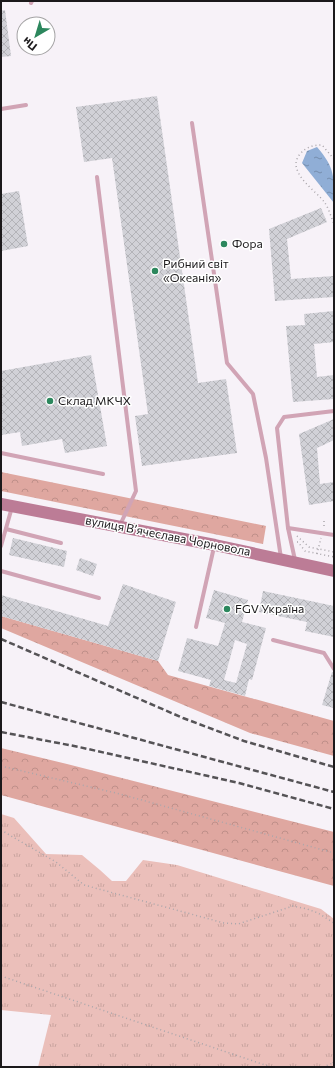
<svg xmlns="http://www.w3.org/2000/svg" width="335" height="1068" viewBox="0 0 335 1068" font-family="Commissioner,sans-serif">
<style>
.grass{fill:url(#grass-tufts)}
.forest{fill:url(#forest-crowns)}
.water{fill:url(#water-ripples)}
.building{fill:url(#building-cross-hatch);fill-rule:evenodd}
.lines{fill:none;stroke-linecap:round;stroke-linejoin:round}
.path{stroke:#aaa6ab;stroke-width:1.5;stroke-dasharray:1 3;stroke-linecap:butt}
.service{stroke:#d1a4b5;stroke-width:4}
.secondary{stroke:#bc7c96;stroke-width:12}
.rail{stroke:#555356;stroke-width:2.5;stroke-dasharray:6 3;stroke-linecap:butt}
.poi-dot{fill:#2c875d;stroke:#fff;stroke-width:1.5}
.labels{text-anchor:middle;stroke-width:3;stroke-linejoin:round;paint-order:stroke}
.poi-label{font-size:12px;fill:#1b191b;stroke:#fff;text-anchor:start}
.street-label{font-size:12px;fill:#1b191b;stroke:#fff}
</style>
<defs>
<pattern id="grass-tufts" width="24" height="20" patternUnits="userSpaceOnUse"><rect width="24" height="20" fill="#ebbfba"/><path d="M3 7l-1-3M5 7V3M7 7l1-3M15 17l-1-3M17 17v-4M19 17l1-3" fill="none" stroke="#c9a49f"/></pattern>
<pattern id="forest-crowns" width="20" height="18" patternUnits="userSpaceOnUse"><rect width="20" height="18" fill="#dfa7a0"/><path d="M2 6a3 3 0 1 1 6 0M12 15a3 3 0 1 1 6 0" fill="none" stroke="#bf8f89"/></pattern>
<pattern id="water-ripples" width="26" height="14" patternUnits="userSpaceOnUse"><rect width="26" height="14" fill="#90aed6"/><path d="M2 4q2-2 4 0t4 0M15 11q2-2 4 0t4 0" fill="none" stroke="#758dad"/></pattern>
<pattern id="building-cross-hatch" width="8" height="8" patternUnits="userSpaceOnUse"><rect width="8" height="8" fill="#d1d1d7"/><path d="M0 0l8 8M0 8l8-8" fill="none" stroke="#b3b3b8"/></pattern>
</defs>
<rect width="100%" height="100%" fill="#f7f2f8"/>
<path class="grass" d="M1,814L14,818L46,854L82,855L100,870L112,881H126L143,860L177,865L321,909L334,919V1067H38L51,1015L1,1010Z"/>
<g class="forest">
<path d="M1,472L266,526L263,544L1,491Z"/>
<path d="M1,616L158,661L168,675L334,721V756L250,733L1,628Z"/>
<path d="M1,748L67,764L334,832V886L1,795Z"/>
</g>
<path class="water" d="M317,147C335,168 334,176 334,203L302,163L307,151Z"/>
<g class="building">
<path d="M5,10L11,56L1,57V11Z"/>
<path d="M157,96L198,383L226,379L237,453L142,466L135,416L148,414L112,158L84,162L76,107Z"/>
<path d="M19,191L28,246L1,251V194Z"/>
<path d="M321,208L327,222L287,239L291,279L334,276V297L275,301L269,229Z"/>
<path d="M334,311V342L314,344L317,377L334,375V399L293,402L286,326L305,325L304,314Z"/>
<path d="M91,355L107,446L65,453L62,439L22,446L20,432L1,435V371Z"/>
<path d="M334,419V440L317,448L320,484L334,482V501L309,505L299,434Z"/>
<path d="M13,538L67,551L64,567L9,555Z"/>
<path d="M80,558L97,564L93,576L76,570Z"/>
<path d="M123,584L176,602L158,661L1,616V595L108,626Z"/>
<path d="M214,590L248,600L242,622L266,628L252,680L249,679L245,696L209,686L211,680L178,671L187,638L218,646L225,623L206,618ZM235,640L247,644L236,683L224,680Z"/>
<path d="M263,591L334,606V637L305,631L307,622L259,612Z"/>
<path d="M332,672H334V708L322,705Z"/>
</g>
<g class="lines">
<g class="path">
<path d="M334,159L322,145C313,145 306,147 300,154C285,172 317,191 325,203C329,209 331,217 334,224"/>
<path d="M324,526V519"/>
<path d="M297,536L309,547L334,552"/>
<path d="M297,542H298L305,551L334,557"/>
<path d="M317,554L321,538"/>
<path d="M1,766L120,794L334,853"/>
<path d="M1,830L56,862L84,885L224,923L238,924L293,906L307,909L318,913L334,923"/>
<path d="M1,976L271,1067"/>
<path d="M323,1067L333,1063"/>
<path d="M332,1067L334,1059"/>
</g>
<g class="service">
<path d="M31,3L32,1"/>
<path d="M1,109L26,105"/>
<path d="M192,123L227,363L253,394L266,458L281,558"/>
<path d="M97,177L136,491L120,525"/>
<path d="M1,453L103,474"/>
<path d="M288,528L277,428L284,417L334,411"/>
<path d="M6,529L61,543"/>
<path d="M1,546L12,507"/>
<path d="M295,560L288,528L334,535"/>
<path d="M1,571L99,598"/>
<path d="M196,627L214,547"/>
<path d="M273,640L324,653L334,669"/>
</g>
<path class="secondary" d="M1,504L215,545L334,571"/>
<g class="rail">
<path d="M1,639L183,718L244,741L334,767"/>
<path d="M1,702L334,792"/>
<path d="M1,732L79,747L239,783L334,809"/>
</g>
</g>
<g class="poi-dot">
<circle cx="224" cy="244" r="4"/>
<circle cx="155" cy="271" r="4"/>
<circle cx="50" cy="401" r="4"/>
<circle cx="227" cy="609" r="4"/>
</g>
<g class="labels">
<g class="poi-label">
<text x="232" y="248">Фора</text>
<text x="163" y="268">Рибний світ<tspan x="163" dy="14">«Океанія»</tspan></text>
<text x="58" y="405">Склад МКЧХ</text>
<text x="235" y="613">FGV Україна</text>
</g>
<g class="street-label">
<text transform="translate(168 536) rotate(11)" y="4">вулиця Вʼячеслава Чорновола</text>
</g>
</g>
<rect width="335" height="1068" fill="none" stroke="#1b191b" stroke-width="4"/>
<g transform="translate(36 36) rotate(218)"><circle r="19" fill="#ffffff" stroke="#a4a3a4"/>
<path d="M0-3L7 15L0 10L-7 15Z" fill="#2c875d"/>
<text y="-6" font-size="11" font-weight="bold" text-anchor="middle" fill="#1b191b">Пн</text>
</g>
</svg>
